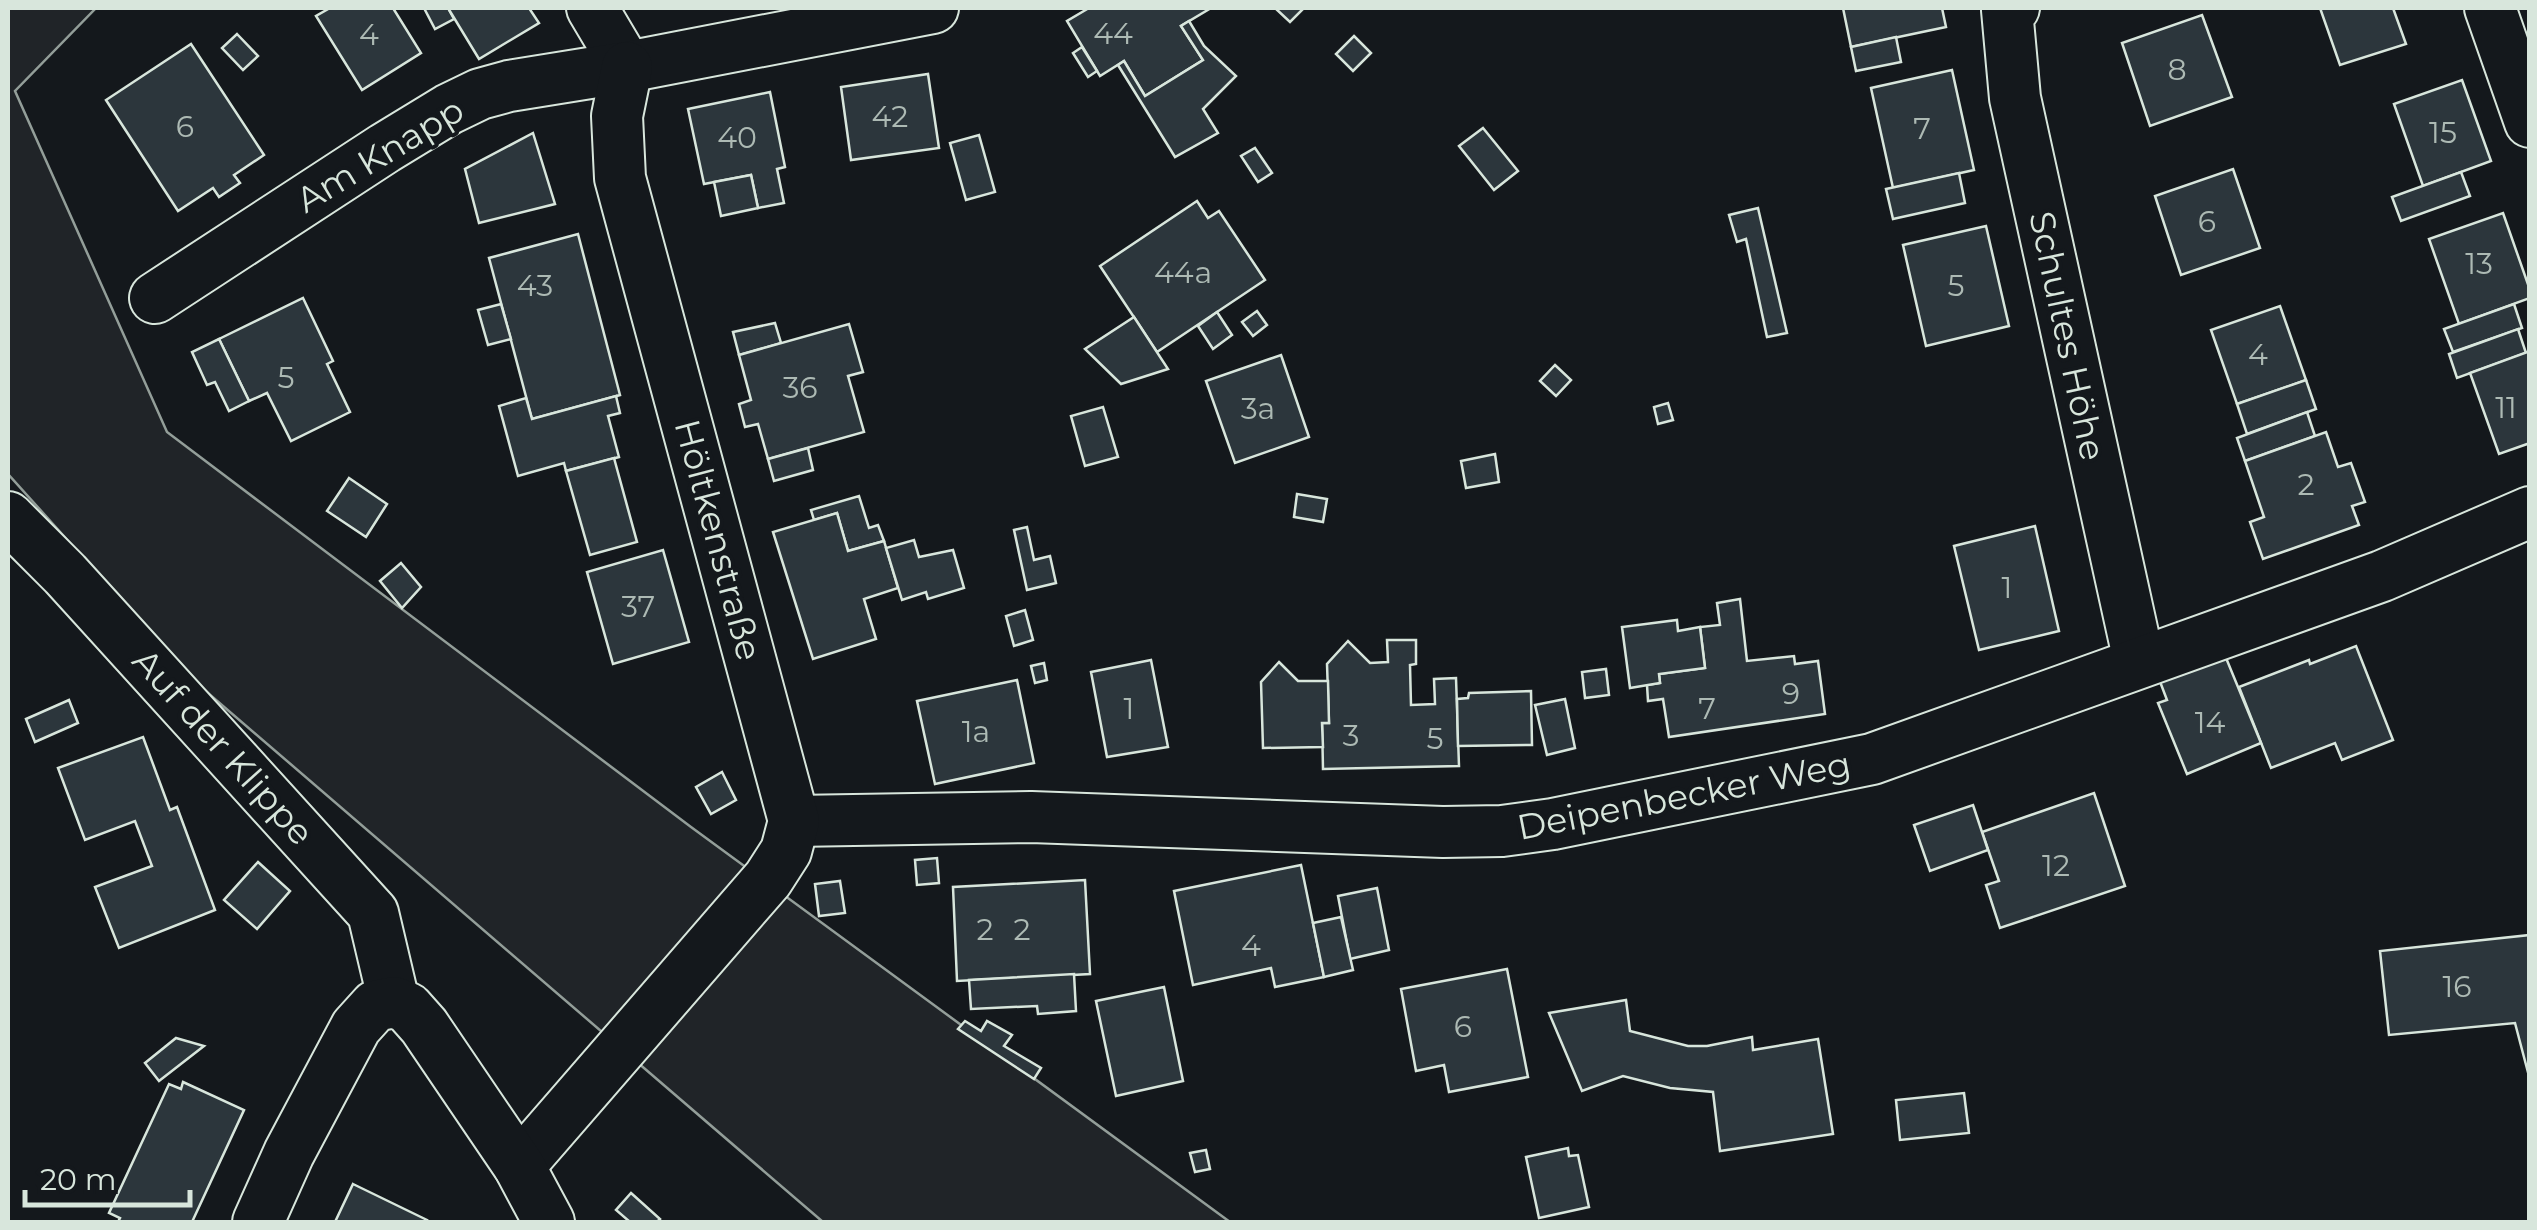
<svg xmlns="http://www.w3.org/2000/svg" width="2537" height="1230" viewBox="0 0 2537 1230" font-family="Montserrat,sans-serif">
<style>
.green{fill:#202428;stroke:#939e99;stroke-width:2.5}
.building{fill:#2c363c;stroke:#d8e6dc;stroke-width:2.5}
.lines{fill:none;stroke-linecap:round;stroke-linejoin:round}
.minor-casing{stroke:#d8e6dc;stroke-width:54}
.minor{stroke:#14181c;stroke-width:50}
.labels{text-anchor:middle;stroke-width:8;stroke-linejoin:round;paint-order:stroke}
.number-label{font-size:30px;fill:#adbab4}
.street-label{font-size:35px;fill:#d8e6dc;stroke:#14181c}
</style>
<rect width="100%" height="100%" fill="#14181c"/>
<path class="green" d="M8,8H96L15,91L167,432L691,827L1230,1222H823L194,681L8,474Z"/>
<g class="building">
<path d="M330,8H393L421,53L362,90L316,16Z"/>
<path d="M424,8H448L454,19L435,29Z"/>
<path d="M448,8H529L539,23L479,59Z"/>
<path d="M1089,8H1211L1181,26L1203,60L1145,96L1124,61L1100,76L1067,21Z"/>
<path d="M1275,8H1304L1290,22Z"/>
<path d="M1843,8H1942L1946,27L1851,47Z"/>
<path d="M2320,8H2393L2406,44L2340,65Z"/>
<path d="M2202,15L2232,97L2150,126L2122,43Z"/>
<path d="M1189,21L1204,46L1236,76L1203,109L1218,133L1175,157L1118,65L1124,61L1145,96L1203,60L1181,26Z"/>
<path d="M237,34L258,56L243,70L222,48Z"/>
<path d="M1354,36L1371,53L1353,71L1336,54Z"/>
<path d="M1896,37L1901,62L1856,71L1851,47Z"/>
<path d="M191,44L264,155L234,175L240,183L219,197L213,188L178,211L106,100Z"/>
<path d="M1082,47L1097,71L1088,77L1073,53Z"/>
<path d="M1952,70L1974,170L1893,188L1871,88Z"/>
<path d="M928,74L939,148L851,160L841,87Z"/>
<path d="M2462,80L2491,161L2423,186L2394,104Z"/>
<path d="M770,92L785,167L777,169L784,203L758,208L751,175L704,184L688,109Z"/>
<path d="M1483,128L1518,171L1494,190L1459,146Z"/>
<path d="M533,133L555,204L479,223L465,169Z"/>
<path d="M979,135L995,192L966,200L950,143Z"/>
<path d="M1255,148L1272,173L1258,182L1241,156Z"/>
<path d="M2233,169L2260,248L2181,275L2155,196Z"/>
<path d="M2461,172L2470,196L2401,221L2392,197Z"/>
<path d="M1959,173L1965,203L1893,219L1886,189Z"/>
<path d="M751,175L758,208L721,216L714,182Z"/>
<path d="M1197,201L1208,218L1219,211L1265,280L1157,352L1100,266Z"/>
<path d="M1758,208L1787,333L1767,337L1746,239L1737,242L1729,215Z"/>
<path d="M2503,213L2530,290V298L2459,324L2429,239Z"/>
<path d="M1986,226L2009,326L1926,346L1903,245Z"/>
<path d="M578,234L620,395L532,419L489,258Z"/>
<path d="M303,298L333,361L327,364L350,412L291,441L267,393L249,401L219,339Z"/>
<path d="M501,304L511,339L488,345L478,310Z"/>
<path d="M2514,304L2522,328L2453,352L2444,329Z"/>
<path d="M2280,306L2306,380L2237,404L2211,330Z"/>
<path d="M1257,311L1267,325L1253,336L1242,322Z"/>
<path d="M1217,312L1232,335L1213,349L1198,326Z"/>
<path d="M1134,317L1168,369L1121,384L1085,349Z"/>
<path d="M775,323L781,343L739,355L733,332Z"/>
<path d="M849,324L863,372L848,376L864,432L768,459L758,424L745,427L739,404L751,400L739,355Z"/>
<path d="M2518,329L2526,353L2457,378L2449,354Z"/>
<path d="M219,339L249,401L229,411L215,382L207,385L192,352Z"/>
<path d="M2530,351V443L2499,454L2470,373Z"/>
<path d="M1281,355L1309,437L1235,463L1206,381Z"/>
<path d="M1555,365L1571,380L1556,396L1540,381Z"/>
<path d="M2306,380L2316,409L2247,434L2237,404Z"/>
<path d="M616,396L620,413L608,416L619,457L566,471L564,463L518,476L499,406L526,398L532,419Z"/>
<path d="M1668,403L1673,420L1658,424L1654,407Z"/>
<path d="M1103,407L1118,457L1085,466L1071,416Z"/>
<path d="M2307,412L2315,436L2245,461L2237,438Z"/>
<path d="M2326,432L2338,467L2351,463L2365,502L2352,506L2359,525L2263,559L2250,522L2264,517L2245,461Z"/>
<path d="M808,448L813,470L774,481L768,459Z"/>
<path d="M1495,454L1499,482L1466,488L1461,461Z"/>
<path d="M614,458L637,542L590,555L566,471Z"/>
<path d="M349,478L387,504L366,537L327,511Z"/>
<path d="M1297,494L1327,499L1323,522L1294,517Z"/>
<path d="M859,496L869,528L878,525L884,541L848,551L837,513L814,520L811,510Z"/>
<path d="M837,513L848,551L884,541L898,588L864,599L876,639L813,659L773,532Z"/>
<path d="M2035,526L2059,631L1979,650L1954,546Z"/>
<path d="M1027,527L1034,560L1050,556L1056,583L1027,590L1014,530Z"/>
<path d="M914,540L919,557L953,550L964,588L928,599L926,592L902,600L886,548Z"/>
<path d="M663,550L689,642L613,664L587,572Z"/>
<path d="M401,563L421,587L402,608L380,581Z"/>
<path d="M1740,599L1747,661L1794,656L1795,664L1818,661L1825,714L1669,737L1663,699L1648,701L1647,685L1660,683L1659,674L1705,668L1700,627L1720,625L1717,603Z"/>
<path d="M1025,610L1033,640L1014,646L1006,616Z"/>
<path d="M1677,620L1678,631L1700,627L1705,668L1659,674L1660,683L1630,688L1622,627Z"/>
<path d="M1387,640H1416V664L1410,665L1411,705L1435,704L1434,679L1456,678L1459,766L1323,769L1322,723H1329L1327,664L1348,641L1370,663L1388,662Z"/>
<path d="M2356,646L2393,740L2342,760L2335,743L2271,768L2239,687L2309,660L2310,664Z"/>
<path d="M2224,653L2261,743L2187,774L2158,703L2167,700L2159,679Z"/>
<path d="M1151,660L1168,747L1107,757L1091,672Z"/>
<path d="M1279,662L1298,681H1328L1329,723H1322L1323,747L1263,748L1261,682Z"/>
<path d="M1044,663L1047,680L1035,683L1031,666Z"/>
<path d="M1606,669L1609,695L1585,698L1582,672Z"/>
<path d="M1017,680L1034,763L935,784L917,701Z"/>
<path d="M1531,691L1532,745L1458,746L1457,699L1468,698L1469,693Z"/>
<path d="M1565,699L1575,748L1547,755L1535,705Z"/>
<path d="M69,700L78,723L35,742L26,719Z"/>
<path d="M143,737L170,810L177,807L215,910L119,948L95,887L152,866L135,821L85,840L58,768Z"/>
<path d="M722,772L736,800L711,814L696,787Z"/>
<path d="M2094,793L2125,886L2000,928L1986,885L1999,881L1982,832Z"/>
<path d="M1973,805L1988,850L1930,871L1914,825Z"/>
<path d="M937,858L939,883L917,885L915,860Z"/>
<path d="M258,862L290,891L257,929L224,900Z"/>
<path d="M1301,865L1324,977L1275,987L1271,968L1193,985L1174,891Z"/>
<path d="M1085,880L1090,974L957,981L953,887Z"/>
<path d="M840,881L845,913L819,916L815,884Z"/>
<path d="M1377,888L1389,950L1350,959L1338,896Z"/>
<path d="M1341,917L1353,970L1324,977L1313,923Z"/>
<path d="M2530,935V1080L2515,1023L2389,1035L2380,951Z"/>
<path d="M1507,969L1528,1077L1449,1092L1444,1065L1416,1071L1401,989Z"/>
<path d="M1074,974L1076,1011L1038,1014L1037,1006L971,1009L969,980Z"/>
<path d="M1164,987L1183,1081L1116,1096L1096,1001Z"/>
<path d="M1626,1000L1630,1031L1688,1046H1707L1752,1037L1753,1050L1818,1039L1833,1134L1720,1151L1713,1092L1670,1088L1623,1076L1582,1091L1549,1013Z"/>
<path d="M965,1021L981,1031L987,1021L1012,1035L1004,1046L1041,1068L1034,1079L958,1029Z"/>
<path d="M176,1038L204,1046L159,1081L145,1063Z"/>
<path d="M183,1082L244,1110L192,1222H118L120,1218L109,1213L169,1084L181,1089Z"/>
<path d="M1964,1093L1969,1133L1900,1140L1896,1100Z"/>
<path d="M1568,1148L1569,1156L1578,1155L1589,1207L1539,1218L1526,1157Z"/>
<path d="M1206,1150L1210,1169L1195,1172L1190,1153Z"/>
<path d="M353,1184L427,1220L426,1222H335Z"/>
<path d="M631,1193L660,1219L657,1222H630L616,1210Z"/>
</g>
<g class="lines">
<defs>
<g id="minor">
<path d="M592,8L627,67"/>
<path d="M2014,8L2007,10L2015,98L2139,661"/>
<path d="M2490,8L2530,122"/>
<path d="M155,298L385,148L449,109L480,94L509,86L627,67L933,8"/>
<path d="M8,517L65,574L373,913L394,1002"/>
<path d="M794,821L1031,817L1443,832L1502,831L1553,824L1872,759L2382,576L2530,512"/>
<path d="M519,1166L768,879L786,851L794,821L620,178L617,116L627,67"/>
<path d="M258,1222L289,1153L356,1027L375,1006L394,1002L408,1008L424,1026L519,1166L549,1222"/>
</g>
</defs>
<use href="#minor" class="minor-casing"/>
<use href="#minor" class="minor"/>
</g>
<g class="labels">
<g class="number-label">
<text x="1113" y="44">44</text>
<text x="369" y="45">4</text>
<text x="2177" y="80">8</text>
<text x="890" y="127">42</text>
<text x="185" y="137">6</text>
<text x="1922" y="139">7</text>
<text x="2443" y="143">15</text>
<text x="737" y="148">40</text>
<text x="2207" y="232">6</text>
<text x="2479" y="274">13</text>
<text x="1183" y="283">44a</text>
<text x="535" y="296">43</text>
<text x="1956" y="296">5</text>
<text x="2258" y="365">4</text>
<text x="286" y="388">5</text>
<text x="800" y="398">36</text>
<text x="2506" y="418">11</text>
<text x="1258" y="419">3a</text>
<text x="2306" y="495">2</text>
<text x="2007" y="598">1</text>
<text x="638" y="617">37</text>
<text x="1791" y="704">9</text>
<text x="1129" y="719">1</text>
<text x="1707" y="719">7</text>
<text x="2210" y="733">14</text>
<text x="976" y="742">1a</text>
<text x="1351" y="746">3</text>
<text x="1435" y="749">5</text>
<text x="2056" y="876">12</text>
<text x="985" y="940">2</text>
<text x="1022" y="940">2</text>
<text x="1251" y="956">4</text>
<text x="2457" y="997">16</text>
<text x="1463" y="1037">6</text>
</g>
<g class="street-label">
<text transform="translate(380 155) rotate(-31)" y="12">Am Knapp</text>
<text transform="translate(2067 336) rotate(78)" y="12">Schultes Höhe</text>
<text transform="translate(718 540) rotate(75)" y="12">Höltkenstraße</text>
<text transform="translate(223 747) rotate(48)" y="12">Auf der Klippe</text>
<text transform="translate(1684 796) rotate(-11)" y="12">Deipenbecker Weg</text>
</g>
</g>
<rect width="2537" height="1230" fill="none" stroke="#d8e6dc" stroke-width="20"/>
<path d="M25 1190v15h165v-15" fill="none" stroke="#d8e6dc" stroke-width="5"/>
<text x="40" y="1190" font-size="30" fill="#d8e6dc" stroke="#14181c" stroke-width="8" paint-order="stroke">20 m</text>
</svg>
